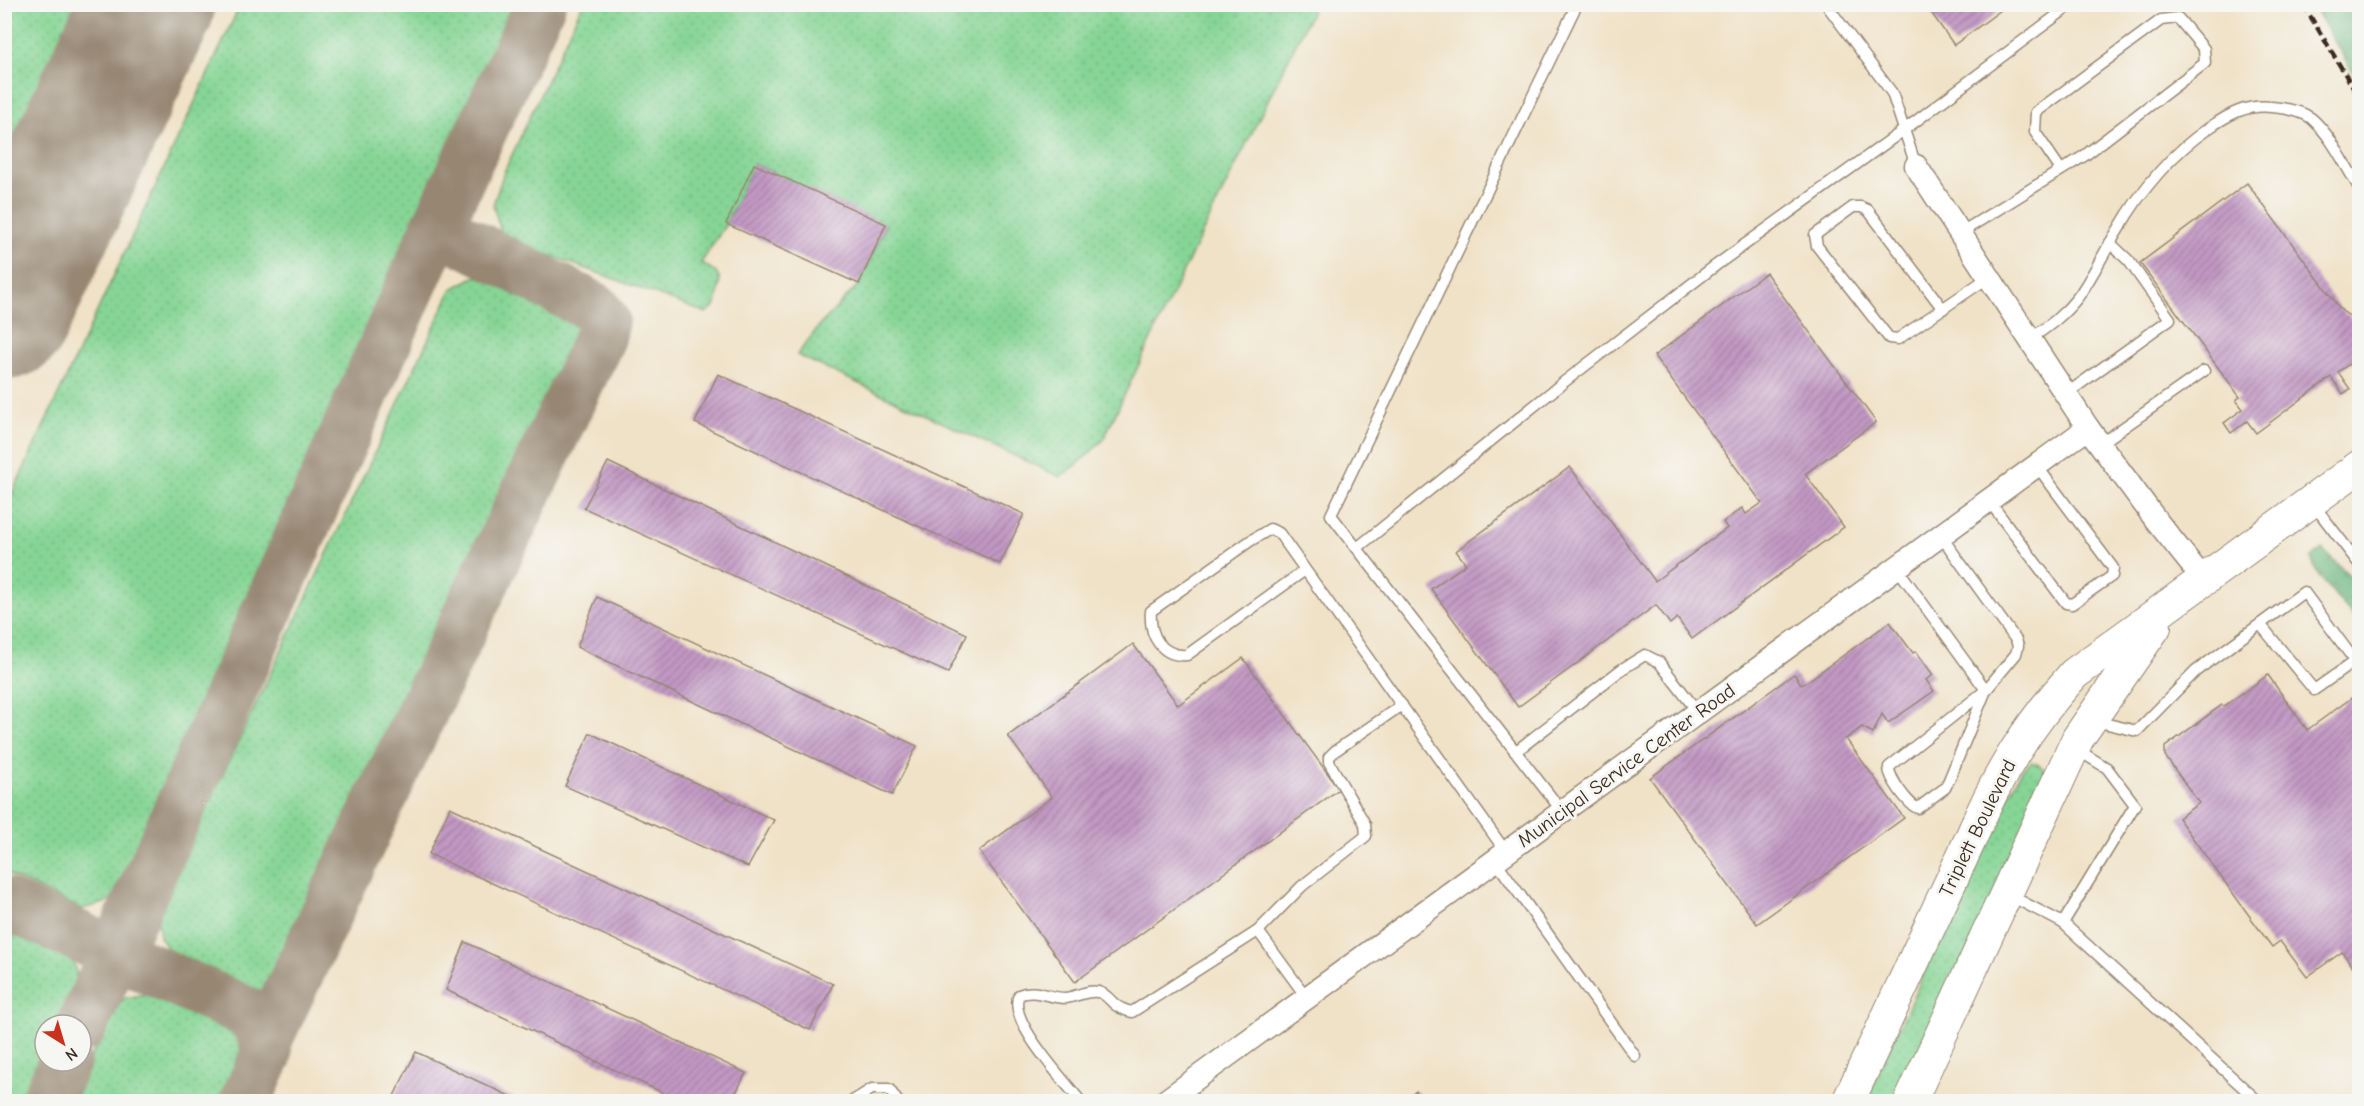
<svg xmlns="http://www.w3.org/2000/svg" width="2364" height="1106" viewBox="0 0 2364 1106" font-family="'Comic Neue',sans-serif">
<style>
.grass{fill:url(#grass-dots);stroke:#60805a;stroke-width:1.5}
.forest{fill:url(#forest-crowns);stroke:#54704e;stroke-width:1.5}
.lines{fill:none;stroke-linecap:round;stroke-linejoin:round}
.taxiway{stroke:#968672;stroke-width:52}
.runway{stroke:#968672;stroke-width:134}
.building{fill:url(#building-hatch)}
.lane-casing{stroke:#968672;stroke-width:13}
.street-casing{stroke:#968672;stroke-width:25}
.secondary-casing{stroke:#968672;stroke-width:34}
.lane{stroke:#fff;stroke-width:10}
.street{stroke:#fff;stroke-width:22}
.secondary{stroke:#fff;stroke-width:32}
.rail{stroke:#3b2a1e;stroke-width:4.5;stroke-dasharray:9 4.5;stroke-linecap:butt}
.labels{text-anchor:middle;stroke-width:6;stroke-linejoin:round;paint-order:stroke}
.street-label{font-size:20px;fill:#3b2a1e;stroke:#f6f6f2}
</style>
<defs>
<pattern id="grass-dots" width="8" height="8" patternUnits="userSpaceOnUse" patternTransform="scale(1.5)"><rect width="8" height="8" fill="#86d595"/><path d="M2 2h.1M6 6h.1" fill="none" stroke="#75b780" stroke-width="1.8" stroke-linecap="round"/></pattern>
<pattern id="forest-crowns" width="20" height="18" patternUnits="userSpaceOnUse" patternTransform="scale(1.5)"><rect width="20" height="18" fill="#6cb67e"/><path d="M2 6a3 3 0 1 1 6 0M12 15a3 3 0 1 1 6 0" fill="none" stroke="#5a9467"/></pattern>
<pattern id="building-hatch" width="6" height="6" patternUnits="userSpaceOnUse" patternTransform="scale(1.5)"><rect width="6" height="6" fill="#c299c4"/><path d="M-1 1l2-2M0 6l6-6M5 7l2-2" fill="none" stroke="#9f7d9f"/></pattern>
</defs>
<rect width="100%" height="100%" fill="#f6f6f2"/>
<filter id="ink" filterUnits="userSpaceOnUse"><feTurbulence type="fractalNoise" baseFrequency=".0167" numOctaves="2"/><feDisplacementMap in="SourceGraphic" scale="12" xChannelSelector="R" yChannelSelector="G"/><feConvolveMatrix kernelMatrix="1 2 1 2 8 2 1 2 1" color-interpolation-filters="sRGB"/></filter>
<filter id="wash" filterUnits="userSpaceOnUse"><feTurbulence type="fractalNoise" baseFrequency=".008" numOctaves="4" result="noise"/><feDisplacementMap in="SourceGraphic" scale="24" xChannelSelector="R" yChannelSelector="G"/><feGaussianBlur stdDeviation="1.35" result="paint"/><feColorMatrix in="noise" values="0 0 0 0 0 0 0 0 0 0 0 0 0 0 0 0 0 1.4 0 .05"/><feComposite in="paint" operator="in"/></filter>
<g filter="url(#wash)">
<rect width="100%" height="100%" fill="#f0e2c7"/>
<g class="grass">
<path d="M5,4L88,5L5,184L4,5Z"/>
<path d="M240,5H534L130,876L115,897L104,903L82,909L5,873V509Z"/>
<path d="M582,5H1315L1182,274L1103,440L1079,463L1060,477L797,355L820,325L859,284L886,225L754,164L726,224L701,263C726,276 720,278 716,305L706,313L503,238L493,205L504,172Z"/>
<path d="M497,272L573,307L584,332L578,361L284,986L274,998L261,1000L176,960L160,937L157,914L452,289L472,278Z"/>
<path d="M2031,762C2042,765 2045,769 2048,780L1898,1101L1865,1102L1987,836L2022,770Z"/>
<path d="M5,921C63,948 97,952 63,1025H45V1061H47L28,1101H5Z"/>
<path d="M151,993C187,1007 224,1017 252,1044L253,1060L233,1101H71L112,1012L125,998Z"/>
</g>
<g class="forest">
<path d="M2313,5H2359V83Z"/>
<path d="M2322,549L2350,576L2359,589V623L2319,576L2311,559Z"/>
</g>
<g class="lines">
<g class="taxiway">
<path d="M4,903L246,1012C260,1024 266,1038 266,1056L245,1102"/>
<path d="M81,1027L115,954L437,227L540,4"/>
<path d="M265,1043L600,337L604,321L595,308L437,227"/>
<path d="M46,1102L65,1061"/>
</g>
<path class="runway" d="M4,313L148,4"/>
</g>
<g id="blocks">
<g class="building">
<path d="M1925,4H2009L1954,45Z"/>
<path d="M754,164L886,224L859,284L726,224Z"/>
<path d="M2247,183L2342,311L2351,317L2360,329V356L2338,372L2350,389L2343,394L2331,377L2256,433L2247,421L2231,433L2224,423L2243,409L2236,400L2240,397L2140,263Z"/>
<path d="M1766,273L1876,422L1805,474L1844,527L1692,639L1677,618L1670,624L1656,605L1518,707L1431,589L1466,564L1456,551L1570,467L1655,581L1727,528L1723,522L1742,508L1746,514L1762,503L1654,356Z"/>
<path d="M718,374L1024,514L1000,564L695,423Z"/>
<path d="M608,462L967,634L948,673L584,508Z"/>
<path d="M597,597L917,746L892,795L577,647Z"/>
<path d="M1890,622L1913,653L1916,651L1933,675L1926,680L1934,691L1888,723L1882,714L1873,733L1862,727L1846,739L1904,818L1757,924L1650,778L1794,674L1802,685Z"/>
<path d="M1133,644L1178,705L1243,658L1339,789L1075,982L979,851L1052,797L1008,736Z"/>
<path d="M2268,675L2307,730L2360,692V976L2342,952L2307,977L2280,941L2272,947L2178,818L2199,803L2165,756V747L2222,705L2224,706Z"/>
<path d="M590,733L774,820L748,867L565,786Z"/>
<path d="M450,807L833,984L810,1030L429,854Z"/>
<path d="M465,942L746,1073L731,1102H682L446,990Z"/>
<path d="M416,1052L522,1102H400L393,1098Z"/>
<path d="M1416,1091L1424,1102H1402Z"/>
</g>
</g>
</g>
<g filter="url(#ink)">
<use href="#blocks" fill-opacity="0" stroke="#968672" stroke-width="1.5"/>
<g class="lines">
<defs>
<g id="lane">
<path d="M1826,4L1892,93L1916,166"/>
<path d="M1960,233L2084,156L2205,63L2204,49L2178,18L2161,20L2036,112L2035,132L2061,170"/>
<path d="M1943,309L1868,210L1861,207H1853L1815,235L1817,246L1889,338L1898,339L1989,277"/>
<path d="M2030,339C2049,326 2064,315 2078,297C2093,276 2104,252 2118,230C2141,190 2171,154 2209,128C2229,114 2247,104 2272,107C2284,108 2300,110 2311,118C2332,136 2345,166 2360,189"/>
<path d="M2066,394L2170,319L2129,261L2110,243"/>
<path d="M2100,444L2204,371"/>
<path d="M1989,501L2066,603L2072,604L2112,576L2113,568L2037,466"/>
<path d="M2313,504L2360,565"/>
<path d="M1357,548L1564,382L1715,266L1904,130L2072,4"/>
<path d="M1897,568L1986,690L1889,767C1888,777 1909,806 1918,808L1945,788L1949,780L1986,690L2016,654L2018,646L2016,640L1941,536"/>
<path d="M1305,570L1187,655C1161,657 1149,635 1151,611L1250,541L1270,529L1279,533L1506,852"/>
<path d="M2095,721L2137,731L2196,671L2304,592L2355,661L2314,690L2260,624"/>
<path d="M1515,752L1622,669L1645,655L1659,662L1697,711"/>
<path d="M1562,811L1331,515L1577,4"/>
<path d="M1495,860L1635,1056"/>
<path d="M2009,895L2063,923L2135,805L2107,768L2076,749"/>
<path d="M2063,923L2259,1102"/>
<path d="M1258,931L1307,998"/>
<path d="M851,1102L872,1089H889L898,1102"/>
<path d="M1081,1102C1065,1081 1006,1020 1019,995C1034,988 1049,998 1065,998C1076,997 1091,988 1101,993C1109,996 1112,1004 1119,1007C1123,1010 1128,1011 1132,1012L1258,931L1302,886L1366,836L1365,824L1329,762V757L1335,751L1402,705"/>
</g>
<g id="street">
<path d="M1916,166L2088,428L2156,520L2203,579"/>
<path d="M1164,1102L2088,428"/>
</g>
<g id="secondary">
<path d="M1848,1102L1971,838C1997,775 2028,725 2074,674L2360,466"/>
<path d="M1910,1102L2078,738L2155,627"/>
</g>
</defs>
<use href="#lane" class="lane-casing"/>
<use href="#street" class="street-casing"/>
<use href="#secondary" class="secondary-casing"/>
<use href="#lane" class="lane"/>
<use href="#street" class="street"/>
<use href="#secondary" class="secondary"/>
<path class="rail" d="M2303,4L2360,99"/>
</g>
</g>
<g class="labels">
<g class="street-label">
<text transform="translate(1626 765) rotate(-36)" y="7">Municipal Service Center Road</text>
<text transform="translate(1977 828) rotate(-64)" y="7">Triplett Boulevard</text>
</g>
</g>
<rect width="2364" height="1106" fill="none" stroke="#f6f6f2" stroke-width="24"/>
<g transform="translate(63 1043) rotate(143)"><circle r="28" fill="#f6f6f2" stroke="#aba49d" stroke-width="1.5"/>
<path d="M0-4.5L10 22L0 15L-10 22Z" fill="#c8321e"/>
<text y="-9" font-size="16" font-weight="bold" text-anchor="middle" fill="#3b2a1e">N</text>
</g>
</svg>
